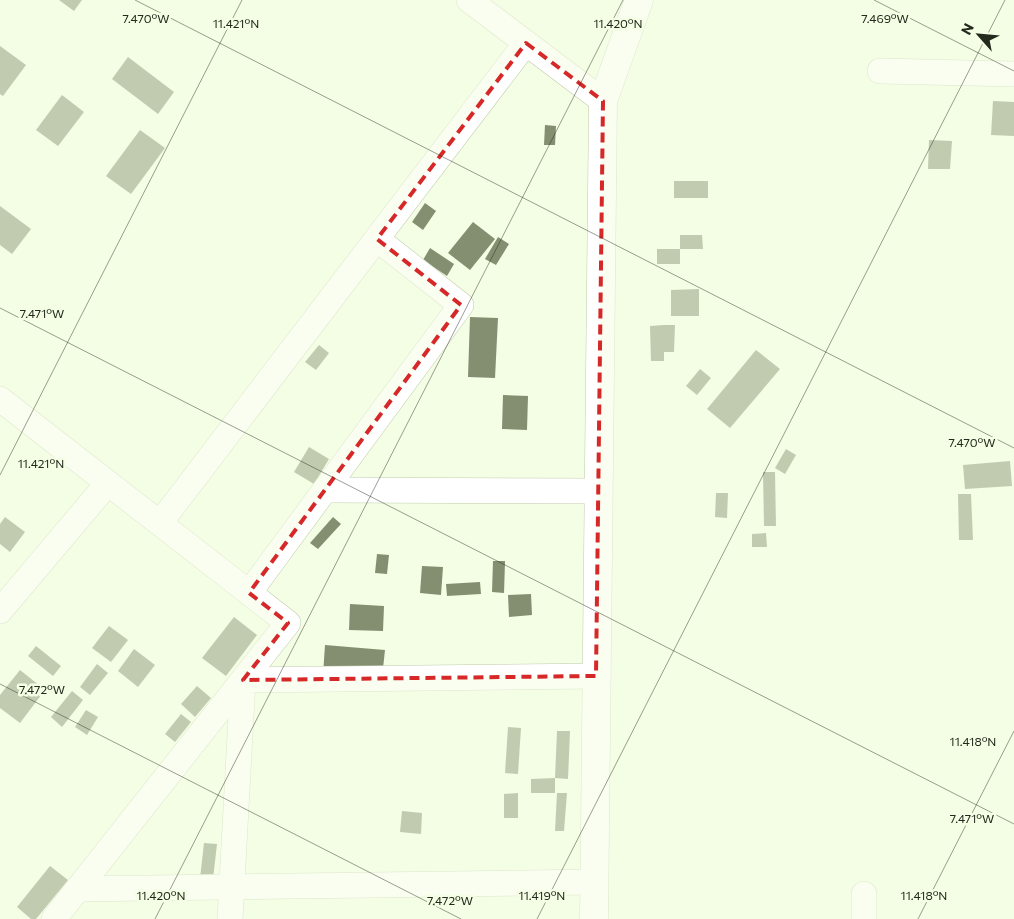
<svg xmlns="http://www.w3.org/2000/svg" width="1014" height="919" viewBox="0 0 1014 919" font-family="Commissioner,sans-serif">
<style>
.building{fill:#848f71}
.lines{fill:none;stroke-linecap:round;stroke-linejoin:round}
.street-casing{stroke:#c0ccad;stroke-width:26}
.secondary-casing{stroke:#c0ccad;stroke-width:29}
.street{stroke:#fff;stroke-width:25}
.secondary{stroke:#fff;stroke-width:28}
.marked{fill:none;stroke:#d62828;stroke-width:4;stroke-dasharray:10 6;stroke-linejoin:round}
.ticks{fill:none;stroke:#24291d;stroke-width:1;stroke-opacity:0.45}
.ticks-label{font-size:12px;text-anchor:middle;fill:#24291d;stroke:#f4fee4;stroke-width:5;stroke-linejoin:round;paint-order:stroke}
</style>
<rect width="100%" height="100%" fill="#f4fee4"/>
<g class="building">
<path d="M59,0H82L74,11Z"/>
<path d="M0,46L26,65L3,96L0,94Z"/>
<path d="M128,57L174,92L158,114L112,79Z"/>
<path d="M62,95L84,112L58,146L36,130Z"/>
<path d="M993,101L1014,102V136L991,135Z"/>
<path d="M545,125L556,126L555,145H544Z"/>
<path d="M140,130L165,148L131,194L106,176Z"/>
<path d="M929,140L952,141L950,169H928Z"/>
<rect x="674" y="181" width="34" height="17"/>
<path d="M425,203L436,211L423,230L412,222Z"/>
<path d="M0,206L31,229L12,254L0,245Z"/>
<path d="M473,222L495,239L470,270L448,253Z"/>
<path d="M680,235H702L703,249H680V264H657V249H680Z"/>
<path d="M498,237L509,244L496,265L485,259Z"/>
<path d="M430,248L454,264L447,276L423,260Z"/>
<path d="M699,289V316H671V290Z"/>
<path d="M470,317L498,318L495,378L468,377Z"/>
<path d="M664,325H675L674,352H664V361H651L650,326Z"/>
<path d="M319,345L329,353L316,370L305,362Z"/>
<path d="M756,350L780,369L730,428L707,409Z"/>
<path d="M700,369L711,378L697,395L686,386Z"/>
<path d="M503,395L528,396L527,430L502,429Z"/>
<path d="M309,447L329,459L314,484L294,472Z"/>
<path d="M786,449L796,455L785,474L775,468Z"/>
<path d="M1010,461L1012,486L965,489L963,465Z"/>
<path d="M763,472H775L776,526H764Z"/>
<path d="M716,493H728L727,518L715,517Z"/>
<path d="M958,494H971L973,540H959Z"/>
<path d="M5,517L25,532L10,552L0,544V524Z"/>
<path d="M333,517L341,524L318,549L310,543Z"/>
<path d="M766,533L767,547H752V534Z"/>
<path d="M377,554L389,555L387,574L375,573Z"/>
<path d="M493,561H505L504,593L492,592Z"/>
<path d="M422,566L443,567L441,595L420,593Z"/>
<path d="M480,582L481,594L447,596L446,584Z"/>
<path d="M531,594L532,615L509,617L508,595Z"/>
<path d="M350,604L384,606L383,631L349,630Z"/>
<path d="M234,617L257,635L226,676L202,658Z"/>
<path d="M109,626L128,640L111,662L92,648Z"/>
<path d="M325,645L385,650L382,678L323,675Z"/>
<path d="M36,646L61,666L53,676L28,656Z"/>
<path d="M134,649L155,665L138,687L118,671Z"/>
<path d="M97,664L108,673L90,695L80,687Z"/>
<path d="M20,670L45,690L20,723L0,708V695Z"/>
<path d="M197,686L211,698L195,717L181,704Z"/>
<path d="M72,691L83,700L62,727L51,717Z"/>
<path d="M86,710L98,717L87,735L75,727Z"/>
<path d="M181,714L191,722L175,742L165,734Z"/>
<path d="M508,727L521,728L518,774L505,773Z"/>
<path d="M557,731H570L568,779L555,778Z"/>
<path d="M555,778V793H531V779Z"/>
<path d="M518,793V818H504V794Z"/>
<path d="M557,793H567L564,831H555Z"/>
<path d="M402,811L422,813L421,834L400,832Z"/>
<path d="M204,843L217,844L213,879L200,878Z"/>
<path d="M50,866L68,880L36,919H31L17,907Z"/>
</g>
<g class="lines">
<defs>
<g id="street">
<path d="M469,0L603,101"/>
<path d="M880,71L1014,74"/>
<path d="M0,399L288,623L54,919"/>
<path d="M325,490L599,491"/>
<path d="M160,523L526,43"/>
<path d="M249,593L461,305L377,239"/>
<path d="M0,611L108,483"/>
<path d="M78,889L594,882"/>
<path d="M864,894V919"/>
<path d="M230,919L243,680L596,676"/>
</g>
<path id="secondary" d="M594,919L603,101L639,0"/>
</defs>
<use href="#street" class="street-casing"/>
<use href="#secondary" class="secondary-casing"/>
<use href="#street" class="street"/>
<use href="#secondary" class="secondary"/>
</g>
<path d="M0 0H1014V919H0ZM526,43L603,101L596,676L243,680L288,623L249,593L461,305L377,239Z" fill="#f4fee4" fill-opacity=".55" fill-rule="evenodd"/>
<path class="marked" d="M526,43L603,101L596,676L243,680L288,623L249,593L461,305L377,239Z"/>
<path class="ticks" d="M135,0L1014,448M874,0L1014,71M0,308L1014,824M0,475L242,0M0,684L461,919M155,919L623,0M537,919L1005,0M918,919L1014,731"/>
<g class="ticks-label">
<text x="146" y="23">7.470°W</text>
<text x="885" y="23">7.469°W</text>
<text x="236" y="28">11.421°N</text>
<text x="618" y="28">11.420°N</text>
<text x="42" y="318">7.471°W</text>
<text x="972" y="447">7.470°W</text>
<text x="41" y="468">11.421°N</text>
<text x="42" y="694">7.472°W</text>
<text x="973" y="746">11.418°N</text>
<text x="972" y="823">7.471°W</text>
<text x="161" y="900">11.420°N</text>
<text x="542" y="900">11.419°N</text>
<text x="924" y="900">11.418°N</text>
<text x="450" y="905">7.472°W</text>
</g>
<g transform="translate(979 35) rotate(297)" stroke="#f4fee4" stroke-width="4" paint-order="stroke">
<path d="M0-4L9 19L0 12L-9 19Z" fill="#24291d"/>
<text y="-8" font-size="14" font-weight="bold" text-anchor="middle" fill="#24291d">N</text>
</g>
</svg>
